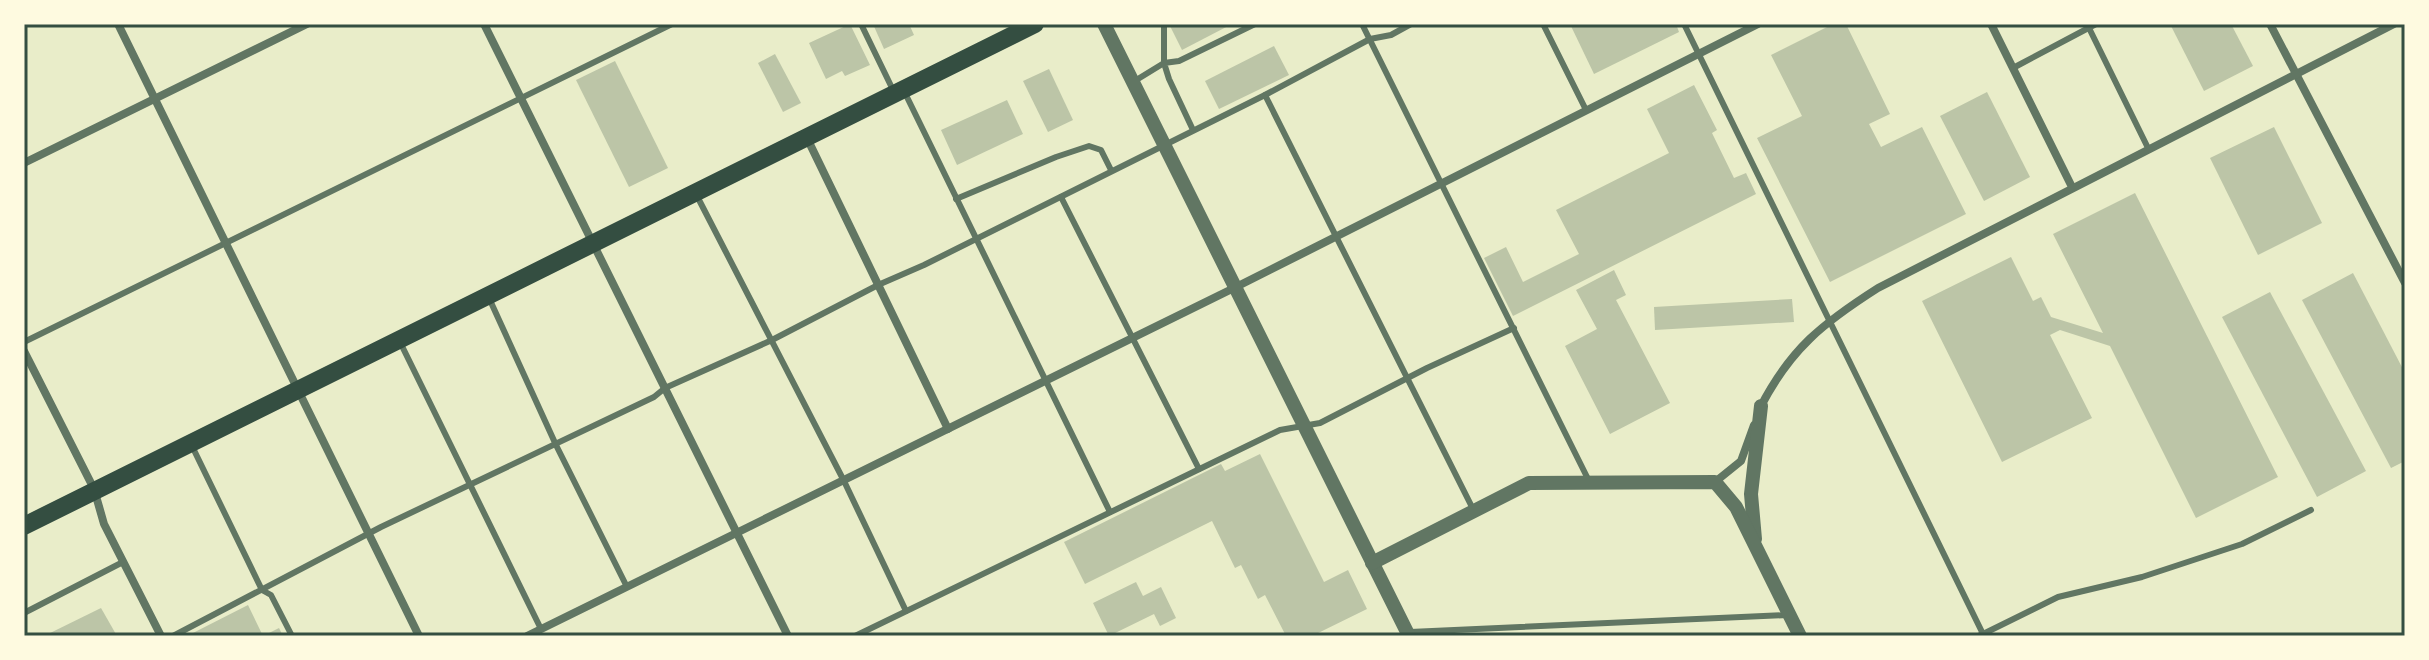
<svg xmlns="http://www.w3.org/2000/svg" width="2429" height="660" viewBox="0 0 2429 660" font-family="'Sofia Sans Condensed',sans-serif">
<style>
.building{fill:#bcc5a7}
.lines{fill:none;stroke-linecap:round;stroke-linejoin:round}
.service{stroke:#617663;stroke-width:6}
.minor{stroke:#617663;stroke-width:8}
.tertiary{stroke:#617663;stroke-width:14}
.primary{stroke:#344e41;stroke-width:18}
.neatline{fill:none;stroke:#344e41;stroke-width:3}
</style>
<rect width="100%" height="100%" fill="#e9edc9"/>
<g class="building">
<path d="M850,24L870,65L845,76L842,71L826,79L809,43Z"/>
<path d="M873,24H909L914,35L884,49Z"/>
<path d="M1169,24H1232L1182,50Z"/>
<path d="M1570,24H1676L1679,32L1594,74Z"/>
<path d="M1833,24H1846L1890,114L1869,124L1881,147L1922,127L1966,214L1830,282L1757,138L1802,116L1771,55Z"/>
<path d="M2170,24H2231L2253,66L2204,91Z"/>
<path d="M1274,46L1289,75L1219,109L1205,81Z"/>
<path d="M775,54L801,103L783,112L758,63Z"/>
<path d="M615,61L668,168L629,187L576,80Z"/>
<path d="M1049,69L1073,120L1048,132L1023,81Z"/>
<path d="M1694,85L1717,130L1712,133L1734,178L1746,173L1756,194L1513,316L1484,258L1506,247L1523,282L1579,254L1556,210L1669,153L1647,109Z"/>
<path d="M1987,92L2030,177L1984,201L1940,116Z"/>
<path d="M1007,100L1023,134L957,165L941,130Z"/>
<path d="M2274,127L2322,223L2258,255L2210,158Z"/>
<path d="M2135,193L2278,477L2196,518L2110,346L2060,330L2050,335L2092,418L2002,462L1922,301L2011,257L2033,301L2041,297L2051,317L2103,333L2053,234Z"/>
<path d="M1614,270L1626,295L1616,300L1670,403L1610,434L1565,346L1597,329L1576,290Z"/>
<path d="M2353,273L2405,373V461L2391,468L2302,300Z"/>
<path d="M2270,292L2366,471L2317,497L2222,317Z"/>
<path d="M1792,299L1794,322L1655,330L1654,307Z"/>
<path d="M1260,454L1324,582L1348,570L1367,609L1312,636H1286L1265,595L1258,599L1241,565L1235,568L1212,521L1085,584L1064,542L1221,464L1225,471Z"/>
<path d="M1136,582L1143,596L1161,587L1176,618L1160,626L1154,614L1109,636L1093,603Z"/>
<path d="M248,605L263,636L279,628L283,636H192L191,634Z"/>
<path d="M101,608L117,636H44Z"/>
</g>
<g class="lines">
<g class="service">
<path d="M861,24L893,90"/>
<path d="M1362,24L1589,481"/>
<path d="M1543,24L1586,110"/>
<path d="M1684,24L1983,634L1978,636"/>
<path d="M2089,28L2148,148"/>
<path d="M2013,68L2096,24"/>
<path d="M1133,82L1164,63V24"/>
<path d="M905,93L1110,512"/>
<path d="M1265,95L1474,511"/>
<path d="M1193,130L1169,79L1164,63L1179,61L1255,24"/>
<path d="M697,196L844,481L906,611"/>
<path d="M1061,197L1199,469"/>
<path d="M956,199L1056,157L1089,146L1101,150L1111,170"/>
<path d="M489,298L556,445L627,587"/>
<path d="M24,342L672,24"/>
<path d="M400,342L541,629"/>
<path d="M192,446L262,590L271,595L292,636"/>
<path d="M24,613L123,562"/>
<path d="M1410,632L1787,615"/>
<path d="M1983,634L2058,597L2142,577L2242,544L2311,510"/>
<path d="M173,636L381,527L654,397L665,388L772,340L878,285L924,265L1265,95L1370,39L1391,35L1411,24"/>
<path d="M855,636L1280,430L1320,423L1427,368L1514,328"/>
</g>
<g class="minor">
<path d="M118,24L419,636"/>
<path d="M484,24L788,636"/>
<path d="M1991,24L2072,187"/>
<path d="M2270,24L2405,283"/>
<path d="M807,138L948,429"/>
<path d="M24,163L307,24"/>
<path d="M24,351L94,489L104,524L161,636"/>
<path d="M1760,408C1790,349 1823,323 1878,288L2394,24"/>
<path d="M1715,482L1741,461L1754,425"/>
<path d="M527,636L1234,288L1758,24"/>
</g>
<g class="tertiary">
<path d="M1104,24L1409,636"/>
<path d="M1755,539L1751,494L1761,406"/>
<path d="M1372,563L1529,483L1715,482L1736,507L1800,636"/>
</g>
<path class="primary" d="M24,526L1035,24"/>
</g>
<rect width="2429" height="660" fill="none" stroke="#fefae0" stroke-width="52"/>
<rect x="26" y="26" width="2377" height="608" class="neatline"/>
</svg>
